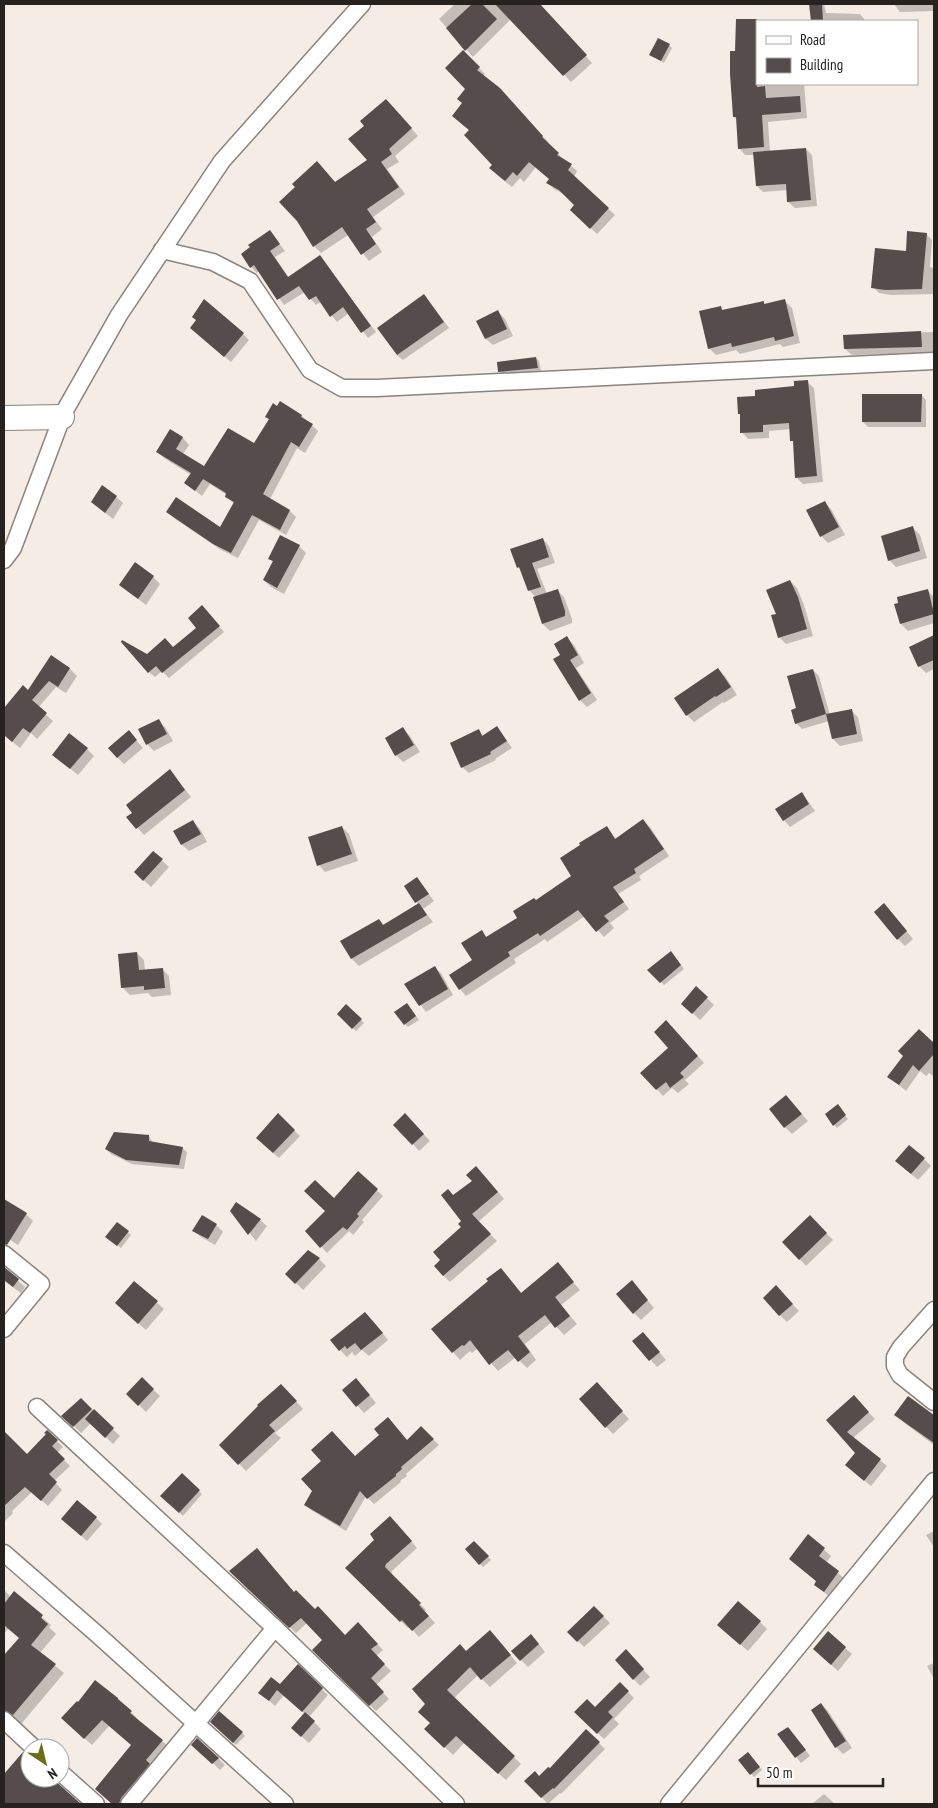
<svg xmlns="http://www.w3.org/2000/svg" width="938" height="1808" viewBox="0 0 938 1808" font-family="'PT Sans Narrow',sans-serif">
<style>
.shadow{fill:#0003}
.building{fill:#564c4b}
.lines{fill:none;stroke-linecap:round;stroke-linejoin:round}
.street-casing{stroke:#8b837d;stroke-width:19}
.secondary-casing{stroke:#8b837d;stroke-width:26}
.street{stroke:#fff;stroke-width:16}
.secondary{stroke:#fff;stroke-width:24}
</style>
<rect width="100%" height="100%" fill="#f4ece5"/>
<g class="shadow">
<path d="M455,4H539L592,63L571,82L511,19L473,57L439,19Z"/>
<path d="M811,4H824L826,13L860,14L864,19V21H811L812,20Z"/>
<path d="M894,4H934V11L900,12Z"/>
<path d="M738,20L766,21H757V84H804L807,118L768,122L770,152L806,149L812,155L817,206L795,208L788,202V190L763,192L757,186L755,155H745L739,148L737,120L734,117Z"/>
<path d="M669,45L672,48L664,63L651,55Z"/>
<path d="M463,52L485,74L483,77L506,96L549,143L547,144L577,171L574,177L615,215L597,234L578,216L576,205L567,196L554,189L548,183L550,179L536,167L524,182L520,178L512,187L497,175L493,165L470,131L453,116L463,104L467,88Z"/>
<path d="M393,107L418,136L395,156L399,162L387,169L405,194L373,217L382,229L372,237L382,252L369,261L348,235L321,253L314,246L335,183L368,160Z"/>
<path d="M270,232L285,251L275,257L289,278L320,257L376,332L368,338L349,313L337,322L321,302L316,305L305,292L284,305L259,271L257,273L251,267Z"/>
<path d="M926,234L932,240L930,267L934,268V294L891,295L879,293L873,287Z"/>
<path d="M424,295L449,328L403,360L397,355Z"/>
<path d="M785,301L792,308L800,343L783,347L780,344L740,354L736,350L716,355L709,348L720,308L724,311L763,302L766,305Z"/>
<path d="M498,312L505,319L513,336L493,345L486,339L478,322Z"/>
<path d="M934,332V353L852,355L845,349L889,333Z"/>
<path d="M198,334H243L249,340L231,362Z"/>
<path d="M536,358L539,361L541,371L503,375L500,372Z"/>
<path d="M807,382L814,388L823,482L803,484L796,477L794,443L792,440L791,429L769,431V438L748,439L742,432V416L739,413L756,398L796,387Z"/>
<path d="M921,395L926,400V427H868L863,422Z"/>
<path d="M280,403L302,416L318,431L305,453L297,448L270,499L290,511L296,517L286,535L259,520L238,558L221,550L174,518L168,512L220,529L234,504L226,496L227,495L210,484L202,496L186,483L191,475L164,458L158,452L170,431L183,438L189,445L183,454L205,468L254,445L270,420L266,417L278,407Z"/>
<path d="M116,497L123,503L113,519L92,502Z"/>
<path d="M824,502L831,509L845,535L828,543L821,536Z"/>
<path d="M913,528L920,535L927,558L896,567L889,560Z"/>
<path d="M543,539L549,546L555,563L537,569L547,594L557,590L564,597L572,619V623L550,631L543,624L535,598H536L530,591L523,572L518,567Z"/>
<path d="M299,546L306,553L284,594L271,587L264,580L273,562L270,558Z"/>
<path d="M153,577L160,584L146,605L120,585Z"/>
<path d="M790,581L797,588L804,605L813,636L786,644L779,637L778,614Z"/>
<path d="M927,590L934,597V623L908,631L901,624L896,605Z"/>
<path d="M207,613L224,632L169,678L162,671L155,677L149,672L173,648L198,628Z"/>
<path d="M934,636V669L926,673L919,666L911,647Z"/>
<path d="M567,638L574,645L584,663L576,668L597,700L587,707L580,700L562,655Z"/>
<path d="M51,657L70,669L77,676L66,693L56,687L38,708L53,721L37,739L31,733L20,748L4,735V710L23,687L29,692Z"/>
<path d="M718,669L725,676L737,695L724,703L723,702L694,722L687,715Z"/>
<path d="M813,670L819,676L830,715L851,710L858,717L863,741L840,746L833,739L829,721L802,729L796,723L797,709Z"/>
<path d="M158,721L165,727L173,741L154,751L147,744Z"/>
<path d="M497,727L512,748L495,759L496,760L469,773L462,767L479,731L484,736Z"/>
<path d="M403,729L410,736L420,752L403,762L396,755Z"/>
<path d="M135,739L143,748L124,764L117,757Z"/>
<path d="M87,749L94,756L78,775L61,761Z"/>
<path d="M176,778L191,797L144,835L128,817Z"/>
<path d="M802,793L815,811L790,827L784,820Z"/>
<path d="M643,821L650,827L669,856L639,876L641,880L618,894L629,909L610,923L614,928L604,937L585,916L547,942L545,939L514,959L516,963L466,996L460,989L473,961L481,932L487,938L519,918L536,901L573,876L607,828L616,839Z"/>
<path d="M193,822L200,829L207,842L189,851L182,845Z"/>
<path d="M342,827L349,834L358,861L325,872L319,865Z"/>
<path d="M154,853L169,867L151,887L135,872Z"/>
<path d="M417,879L434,901L423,909L433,922L359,966L352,959L342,942L379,920L385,926L419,905L416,902Z"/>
<path d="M891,912L913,939L905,946L898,939Z"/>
<path d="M137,953L144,960L145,971L162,969L169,976L171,995L152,997L148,993L130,995L123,988Z"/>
<path d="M674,956L684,969L664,985L649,970Z"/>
<path d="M435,968L441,973L453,995L426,1012L406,985Z"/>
<path d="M707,998L714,1005L700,1020L683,1004Z"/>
<path d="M346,1006L364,1023L356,1031L338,1014Z"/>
<path d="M410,1008L419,1020L408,1027L405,1024Z"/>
<path d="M673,1028L704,1063L685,1080L689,1084L678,1093L672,1088L663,1096L642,1073L670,1048Z"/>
<path d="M919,1031L934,1045V1077L929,1073L926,1076L920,1071L906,1091L889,1077L904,1056Z"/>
<path d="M786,1097L808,1121L792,1134L785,1127Z"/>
<path d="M840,1109L848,1119L837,1128L834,1125Z"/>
<path d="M278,1115L300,1136L279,1158L263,1144Z"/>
<path d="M405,1115L430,1141L419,1151L413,1144Z"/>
<path d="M149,1136L153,1143L182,1148L187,1152L184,1169L132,1164L111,1154L106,1149Z"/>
<path d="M924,1159L931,1166L918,1180L904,1168Z"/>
<path d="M358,1173L383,1196L362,1220L364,1222L353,1235L349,1231L327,1253L307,1231L327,1211L334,1200Z"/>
<path d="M483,1174L504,1199L478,1222L497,1241L450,1282L443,1275L442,1260L463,1228V1221L454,1196Z"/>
<path d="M4,1201L26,1214L33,1221L18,1245L4,1236Z"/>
<path d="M232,1211L260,1220L267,1226L256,1241Z"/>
<path d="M810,1217L833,1240L806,1266L784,1242Z"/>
<path d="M118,1223L131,1235L121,1248L110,1240Z"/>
<path d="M216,1225L223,1232L215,1245L201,1237L194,1231Z"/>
<path d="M319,1259L326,1266L303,1290L287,1274Z"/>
<path d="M558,1264L580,1290L561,1305L577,1324L564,1335L552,1322L525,1344L536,1360L527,1368L516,1357L498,1371L478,1348L472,1353L470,1351L460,1360L433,1329L489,1282L501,1269L522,1294Z"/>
<path d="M4,1268L25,1287L21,1293L4,1281Z"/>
<path d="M135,1283L164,1309L146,1330L123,1310Z"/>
<path d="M638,1289L654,1308L641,1320L634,1313Z"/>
<path d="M783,1294L799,1311L787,1322L780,1315Z"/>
<path d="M372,1320L388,1340L369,1356L362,1350L355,1356L352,1352L347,1357L340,1350Z"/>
<path d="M649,1340L666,1360L657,1367L634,1341Z"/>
<path d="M142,1379L160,1396L146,1412L128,1394Z"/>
<path d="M363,1387L376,1403L364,1413L344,1390Z"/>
<path d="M603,1391L629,1419L613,1434L606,1427Z"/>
<path d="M288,1392L303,1409L275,1433L281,1438L246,1471L221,1445Z"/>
<path d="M854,1397L875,1419L853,1438L887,1466L871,1486L846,1465L856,1453L827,1420Z"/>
<path d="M908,1398L934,1416V1445L907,1425L896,1415Z"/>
<path d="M81,1399L120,1436L113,1444L91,1423L81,1433L63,1416Z"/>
<path d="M421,1428L439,1445L406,1474L407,1476L400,1481L401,1482L374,1504L366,1496L346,1531L311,1510L305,1505L380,1435L408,1441Z"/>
<path d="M47,1431L63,1447L57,1453L70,1466L54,1481L62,1490L48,1506L32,1492L12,1511L13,1513L4,1522V1437L6,1435L27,1456L47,1434Z"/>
<path d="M182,1475L202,1494L183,1516L162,1496Z"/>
<path d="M96,1518L102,1524L87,1541L68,1524Z"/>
<path d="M397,1524L417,1548L392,1571L391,1574L426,1610L425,1612L435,1623L419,1637L409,1626L408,1628L347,1568Z"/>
<path d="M934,1531V1547L926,1535Z"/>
<path d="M809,1536L831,1556L826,1563L845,1579L831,1598L815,1585L817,1582L790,1559Z"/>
<path d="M474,1542L491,1560L483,1567L466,1550Z"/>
<path d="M236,1577L294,1593L345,1637L364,1630L383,1650L376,1656L391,1671L376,1685L389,1699L376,1711L313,1650L324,1640L307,1623L296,1633Z"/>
<path d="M4,1590L11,1597L14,1593L51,1625L49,1627L56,1634L40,1653L64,1673L22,1723L14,1719L4,1711V1657L20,1638L8,1629L4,1634Z"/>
<path d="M594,1607L610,1623L584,1647L569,1632Z"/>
<path d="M760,1622L767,1629L748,1651L726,1632Z"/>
<path d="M828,1633L852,1654L838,1671L821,1656Z"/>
<path d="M497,1639L517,1663L490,1687L478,1675L454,1698L521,1764L506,1780L464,1743L453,1755L426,1729L431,1723L419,1712L466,1652Z"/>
<path d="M538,1643L545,1652L528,1667L521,1660Z"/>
<path d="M633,1658L650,1677L640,1686L634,1679Z"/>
<path d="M934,1663V1679L927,1666Z"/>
<path d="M298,1666L328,1695L309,1717L321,1729L309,1743L300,1735L305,1714L284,1695L275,1706L266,1698Z"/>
<path d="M620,1684L634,1698L614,1719L619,1724L604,1739L575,1712L595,1709Z"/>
<path d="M821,1704L828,1711L852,1748L843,1754L836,1747Z"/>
<path d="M131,1712L137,1718L136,1719L169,1747L128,1804H113L103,1796L132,1745L109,1726L92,1745L69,1724Z"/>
<path d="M211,1722L242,1733L245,1736L236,1745Z"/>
<path d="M788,1728L810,1756L801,1763L779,1735Z"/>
<path d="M586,1731L605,1749L561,1794L560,1793L548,1804L526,1781L539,1778L550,1770Z"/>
<path d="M193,1744L218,1758L225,1765L220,1770Z"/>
<path d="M23,1753L30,1759V1778H52L79,1804H4V1776Z"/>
<path d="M751,1757L762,1770L754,1777L740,1761Z"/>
<path d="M824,1794L835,1804H812Z"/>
</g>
<g class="building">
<path d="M472,4H482L497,19L465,51L446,28Z"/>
<path d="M495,4H540L587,55L563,76Z"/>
<path d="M809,4H822L823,21H811Z"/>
<path d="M736,19H757V87L765,86L766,98L800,96L801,112L762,115L764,147L738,149L736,117H733L730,74V51H735Z"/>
<path d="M658,38L670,44L661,61L649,55Z"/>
<path d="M463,50L480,67L477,70L500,88L543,136L542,137L559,153L557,155L572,164L568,170L609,208L590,229L570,210L574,205L559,190L546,183L549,179L529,162L517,176L513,172L505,181L489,168L492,165L464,135L469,130L452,116L462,103L457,99L465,89L445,68Z"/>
<path d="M386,99L412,128L389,149L392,154L381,162L399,187L367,209L376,222L366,229L376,244L361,255L342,227L313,247L297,221L279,202L295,187L292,184L317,161L335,182L367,160L348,139L364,126L360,121Z"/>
<path d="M806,148L811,200L787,202L786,184L756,186L753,152Z"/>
<path d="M270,230L280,244L270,251L288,277L320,255L371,326L361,333L343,307L330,317L316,296L309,300L299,286L277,300L254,265L250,268L241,254L250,247L248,245Z"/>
<path d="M907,231L927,233L922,289L885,290L871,288L875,248L906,251Z"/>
<path d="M424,294L444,322L397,355L377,328Z"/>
<path d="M204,299L244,333L224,357L190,328L196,320L192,317Z"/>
<path d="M785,299L794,336L775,341L774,337L732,347L731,343L708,349L699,311L721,306L722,310L764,301V304Z"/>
<path d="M498,310L507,329L485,339L476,321Z"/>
<path d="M921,331L922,347L844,349L843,335Z"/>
<path d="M536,357L538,368L498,372L497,362Z"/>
<path d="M808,380L817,476L795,478L793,441H790L789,423L763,425V432L740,433V414H738L737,397L755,396V390L794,386V381Z"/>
<path d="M862,394H922L921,422H862Z"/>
<path d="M280,401L302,415L301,417L313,424L299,447L291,442L263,494L290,510L280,530L252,515L231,553L213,544L166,512L176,497L220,527L234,502L225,497L226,493L203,479L195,491L184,483L191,473L156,452L170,429L183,437L176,449L204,466L228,428L254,443L269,419L265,417L273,403L277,406Z"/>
<path d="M102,485L117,496L105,513L91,502Z"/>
<path d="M825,501L839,527L820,537L806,510Z"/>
<path d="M913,526L920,551L888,561L881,536Z"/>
<path d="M280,535L300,545L277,588L263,580L273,561L268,559Z"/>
<path d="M543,538L549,557L532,563L541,587L528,591L519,567L517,568L510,549Z"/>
<path d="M135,562L154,576L138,599L119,585Z"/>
<path d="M790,580L798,597L807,629L778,638L771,615L776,614L766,590Z"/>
<path d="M558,589L565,611V616L542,624L533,597Z"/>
<path d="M928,589L934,614L900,624L894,604L898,603L897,597Z"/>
<path d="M202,605L220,626L162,673L156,666L148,673L121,642L122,640L147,654L165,638L173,647L196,628L188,618Z"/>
<path d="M934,635V660L918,667L909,647Z"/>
<path d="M567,636L578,655L570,660L591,693L579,701L553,659L560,655L554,644Z"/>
<path d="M51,655L70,668L58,687L49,681L32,700L47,713L30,733L23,728L12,742L4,735V708L23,685L28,690Z"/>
<path d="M718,668L731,687L716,697L715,696L686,716L674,698Z"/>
<path d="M813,669L826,714L795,724L791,710L796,708L787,676Z"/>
<path d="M852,709L857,734L832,739L826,714Z"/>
<path d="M159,719L167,734L146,745L138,729Z"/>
<path d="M497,726L507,741L490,752L491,754L461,768L450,743L479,729L482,736Z"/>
<path d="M403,727L414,745L395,756L385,738Z"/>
<path d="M129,730L137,740L117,758L108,748Z"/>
<path d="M69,733L88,748L70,769L52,755Z"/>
<path d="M170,769L185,790L136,829L126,817L132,813L126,805Z"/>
<path d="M802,792L809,804L783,821L775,809Z"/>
<path d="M643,819L664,849L634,869L636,873L613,887L624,902L604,916L609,921L596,932L578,910L540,936L538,933L508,952L510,956L459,990L449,975L472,960L461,943L482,930L486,937L517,918L513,911L534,898L536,900L571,876L560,858L580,845L579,843L607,826L615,839Z"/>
<path d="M193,820L201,834L181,845L173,831Z"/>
<path d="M342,826L352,854L317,866L308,837Z"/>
<path d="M153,851L163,859L143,881L134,872Z"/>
<path d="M417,877L429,894L415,903L404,886Z"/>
<path d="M419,903L427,915L351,959L340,941L379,919L383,925Z"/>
<path d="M884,903L907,931L897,940L874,912Z"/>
<path d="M671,951L681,965L660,983L647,970Z"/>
<path d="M137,952L139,970L163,968L165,988L144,990V986L121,988L118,954Z"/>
<path d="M435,966L448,989L419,1006L404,984Z"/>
<path d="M696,986L708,997L692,1014L681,1004Z"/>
<path d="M407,1003L416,1016L404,1025L394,1012Z"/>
<path d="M346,1004L362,1019L352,1029L337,1014Z"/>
<path d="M666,1020L698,1056L680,1073L684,1077L670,1088L666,1082L656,1090L640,1073L668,1048L654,1032Z"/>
<path d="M919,1029L934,1043V1054L919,1071L913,1065L899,1085L887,1077L903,1056L898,1051Z"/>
<path d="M786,1095L802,1114L784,1128L769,1109Z"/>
<path d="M838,1104L846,1115L833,1126L825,1114Z"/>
<path d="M278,1113L295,1130L273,1153L256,1138Z"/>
<path d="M405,1113L424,1134L412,1145L393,1125Z"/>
<path d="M114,1132L149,1135V1141L183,1147L179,1165L126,1160L105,1149Z"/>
<path d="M909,1145L925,1158L911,1174L895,1161Z"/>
<path d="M476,1166L498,1192L472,1214L491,1234L443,1276L434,1266L440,1260L433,1252L461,1227L458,1224L461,1221L441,1195L448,1189L453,1195L472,1181L466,1175Z"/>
<path d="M358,1171L378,1189L357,1214L359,1216L347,1230L343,1227L320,1248L305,1231L325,1211L304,1191L315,1180L334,1198Z"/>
<path d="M4,1199L27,1213L7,1245L4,1244Z"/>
<path d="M236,1202L261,1219L248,1235L230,1211Z"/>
<path d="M202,1215L217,1224L208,1239L192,1231Z"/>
<path d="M810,1215L827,1233L799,1260L782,1242Z"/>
<path d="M117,1222L129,1231L117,1246L105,1237Z"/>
<path d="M308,1250L320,1258L295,1284L285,1274Z"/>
<path d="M558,1262L574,1282L555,1297L570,1316L555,1328L545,1315L518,1336L530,1352L518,1362L508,1350L489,1365L470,1340L464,1346L462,1345L452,1353L431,1329L488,1281L486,1279L501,1268L521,1293Z"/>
<path d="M4,1267L19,1279L13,1287L4,1280Z"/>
<path d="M632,1280L648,1300L633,1314L616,1294Z"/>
<path d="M134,1281L158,1301L138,1324L115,1303Z"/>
<path d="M776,1285L793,1304L779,1316L763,1298Z"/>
<path d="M365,1312L383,1333L361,1350L355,1343L347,1349L345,1346L339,1351L330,1340Z"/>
<path d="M643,1332L660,1352L649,1361L632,1341Z"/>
<path d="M142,1377L154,1389L138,1406L126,1394Z"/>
<path d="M356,1378L370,1395L356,1407L342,1390Z"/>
<path d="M597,1382L623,1411L605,1428L579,1399Z"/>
<path d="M281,1384L297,1401L269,1425L275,1431L238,1465L219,1445L258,1406L257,1405Z"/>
<path d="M854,1395L869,1412L847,1432L881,1459L864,1481L845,1465L855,1453L826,1420Z"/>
<path d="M908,1396L934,1415V1443L894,1415Z"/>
<path d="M81,1398L92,1409L73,1427L61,1416Z"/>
<path d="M94,1409L114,1428L105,1438L85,1419Z"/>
<path d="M388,1417L407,1440L421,1426L434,1439L401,1467L402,1469L396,1474V1476L367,1499L360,1491L340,1526L304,1505L312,1491L301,1479L321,1461L311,1450L332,1431L355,1456L379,1435L374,1429Z"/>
<path d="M47,1430L58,1440L52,1446L65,1459L49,1474L57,1482L41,1501L25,1487L4,1506V1431L27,1454L46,1434L44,1433Z"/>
<path d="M182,1473L200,1490L179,1513L160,1496Z"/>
<path d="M77,1500L97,1517L81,1536L61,1519Z"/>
<path d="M390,1516L412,1541L386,1564L385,1567L421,1603L419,1605L429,1616L412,1631L402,1620L400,1622L345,1568L374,1540L370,1534Z"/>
<path d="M808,1534L825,1548L819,1556L839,1571L824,1592L814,1585L816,1581L789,1559Z"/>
<path d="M474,1541L489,1556L479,1565L465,1549Z"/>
<path d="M257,1548L294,1592L296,1590L315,1609L318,1606L345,1635L358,1622L378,1644L371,1649L385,1664L371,1678L384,1692L369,1706L312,1650L322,1640L301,1618L289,1628L229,1571Z"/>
<path d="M14,1591L43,1615L41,1618L48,1624L31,1645L56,1664L13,1715L4,1710V1655L19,1638L4,1625V1604Z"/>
<path d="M738,1601L761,1621L740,1645L717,1625Z"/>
<path d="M594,1606L604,1616L577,1642L567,1632Z"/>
<path d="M490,1630L511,1655L481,1680L470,1667L447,1690L515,1756L498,1774L456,1736L444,1748L424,1729L430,1723L418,1712L425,1704L412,1689L460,1644L466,1651Z"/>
<path d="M828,1631L846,1647L831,1665L813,1649Z"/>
<path d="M531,1634L539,1644L520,1661L511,1651Z"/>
<path d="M626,1649L644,1669L633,1680L615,1660Z"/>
<path d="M298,1664L323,1688L302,1712L277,1690L269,1701L258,1693L271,1677L280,1684Z"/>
<path d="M95,1680L118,1698V1699L132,1711L130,1713L163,1740L146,1760L150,1764L121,1798L119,1804H112L95,1789L131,1745L102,1720L84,1739L61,1718L77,1701L78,1702Z"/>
<path d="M620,1682L629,1691L608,1712L613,1717L597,1734L574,1712L587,1699L595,1707Z"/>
<path d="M821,1703L846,1741L835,1748L811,1710Z"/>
<path d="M219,1711L243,1732L233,1743L210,1722Z"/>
<path d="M305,1712L315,1721L301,1737L291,1728Z"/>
<path d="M788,1727L806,1750L795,1758L777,1734Z"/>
<path d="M586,1729L600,1742L554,1789L553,1788L541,1798L524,1781L535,1771L539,1776L548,1767L550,1768Z"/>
<path d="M197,1738L219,1758L212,1764L191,1745Z"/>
<path d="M23,1752L30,1758V1778H52L81,1804H4V1774Z"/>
<path d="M748,1752L760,1767L750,1775L738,1760Z"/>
</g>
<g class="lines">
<defs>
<g id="street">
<path d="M162,250L213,262L250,281L310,370L342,388H377L934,361"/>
<path d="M4,560L13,548L64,412L119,315L222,161L362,4"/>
<path d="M4,1254L41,1284L4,1329"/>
<path d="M934,1310L901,1347L895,1357V1366L900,1375L934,1402"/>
<path d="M37,1407L275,1628L456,1804"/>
<path d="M4,1553L98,1635L285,1804"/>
<path d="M4,1720L34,1748"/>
<path d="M60,1772L96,1804"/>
<path d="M129,1804L275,1628"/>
<path d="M669,1804L934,1481"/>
</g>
<path id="secondary" d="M4,418L62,417"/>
</defs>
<use href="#street" class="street-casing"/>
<use href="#secondary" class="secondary-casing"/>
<use href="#street" class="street"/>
<use href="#secondary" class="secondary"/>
</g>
<rect width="938" height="1808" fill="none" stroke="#252220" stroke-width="10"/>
<rect x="756" y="20" width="162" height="65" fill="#ffffff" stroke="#a8a7a6"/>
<rect x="766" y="36" width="25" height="8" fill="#ffffff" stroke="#a8a7a6"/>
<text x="800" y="45" font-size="15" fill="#252220">Road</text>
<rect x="766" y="58" width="25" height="15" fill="#564c4b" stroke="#a8a7a6"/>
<text x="800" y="70" font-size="15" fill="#252220">Building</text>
<g transform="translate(45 1763) rotate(145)"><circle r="24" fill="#ffffff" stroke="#a8a7a6"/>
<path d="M0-4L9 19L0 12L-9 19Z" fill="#697016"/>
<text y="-8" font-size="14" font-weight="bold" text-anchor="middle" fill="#252220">N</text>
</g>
<path d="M758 1778v8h125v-8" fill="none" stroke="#252220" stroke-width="2.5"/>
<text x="766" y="1778" font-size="15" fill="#252220" stroke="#ffffff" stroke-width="4" paint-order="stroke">50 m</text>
</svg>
